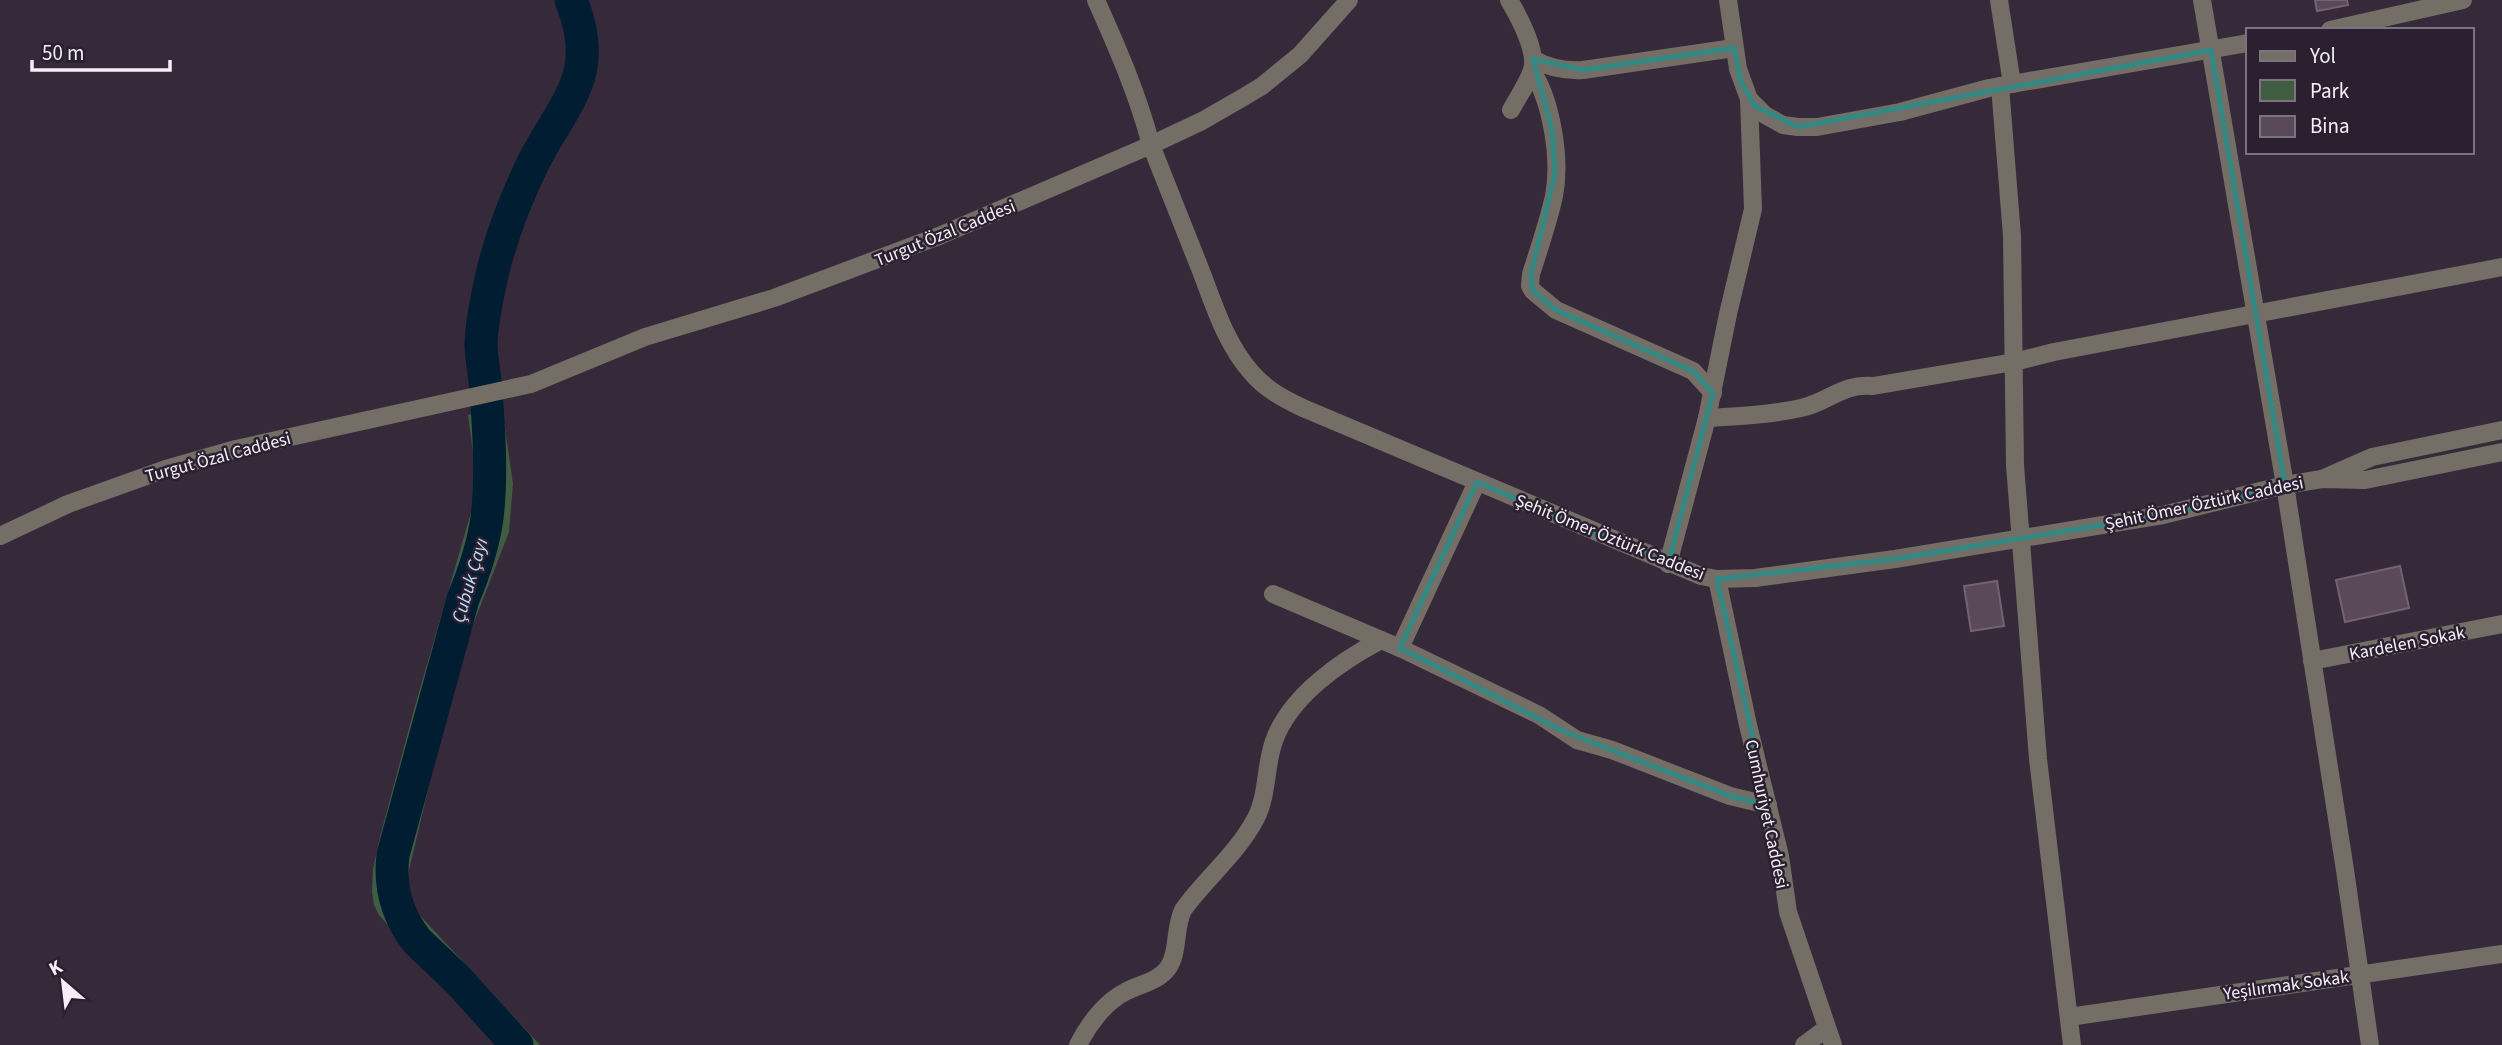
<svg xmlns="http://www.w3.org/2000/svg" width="2502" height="1045" viewBox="0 0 2502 1045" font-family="'Source Sans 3',sans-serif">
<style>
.green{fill:#405c41}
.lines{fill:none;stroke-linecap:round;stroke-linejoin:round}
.river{stroke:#011d32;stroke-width:33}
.building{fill:#5a4958;stroke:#736272;stroke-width:2}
.minor{stroke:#746e66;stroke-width:18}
.marked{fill:none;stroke:#328883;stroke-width:5;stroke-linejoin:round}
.labels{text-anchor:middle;stroke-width:5;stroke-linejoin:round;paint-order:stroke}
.street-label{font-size:18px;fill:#f6eff9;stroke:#2c2030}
.water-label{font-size:19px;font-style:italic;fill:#b9ddfd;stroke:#2c2030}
</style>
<rect width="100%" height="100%" fill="#362a3a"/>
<path class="green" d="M502,408L513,484L509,532L471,630L443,726L406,883L407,896L415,910L540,1045H498L455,991L415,956L379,915L374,905L372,892L373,869L380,837L415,706L474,502L476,474L468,415Z"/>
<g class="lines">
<path class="river" d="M517,1045L458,980L417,941C397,915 389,888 393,855L463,599C474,573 483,547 487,518C492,477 489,432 486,391C485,375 481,359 481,343C482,321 487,297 492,275C501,236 516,198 534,161C566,100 601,74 571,0"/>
</g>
<g class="building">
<path d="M2315,0H2347L2348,5L2317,11Z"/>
<path d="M2400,566L2409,608L2345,622L2336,580Z"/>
<path d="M1997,581L2004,626L1971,631L1964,586Z"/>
</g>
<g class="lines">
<g class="minor">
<path d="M1096,0C1117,47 1138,95 1151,145C1168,187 1184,229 1201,271C1214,305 1226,344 1251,372C1265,389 1284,399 1303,408L1701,576L1717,579L1755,578L1895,559L2163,515L2285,485L2322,479L2365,480L2502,452"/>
<path d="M1509,0C1518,15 1538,52 1532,70C1528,83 1518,97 1511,110"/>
<path d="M1728,0L1738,69L1749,99L1765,115L1783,125L1798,127H1817L1900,112L1989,88L2248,43"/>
<path d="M1999,0L2012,84"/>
<path d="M2202,0L2285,485L2345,870L2370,1045"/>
<path d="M2330,30L2463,0"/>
<path d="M1533,59C1549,68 1565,71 1583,70L1734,48"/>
<path d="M1532,71C1552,102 1561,160 1554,196C1548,223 1539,249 1531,274L1530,286L1533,291L1556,310L1693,371L1713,393"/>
<path d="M2000,86L2012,236L2015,465L2038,759L2072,1045"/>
<path d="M1707,418C1739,416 1770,415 1801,408C1829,402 1842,383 1873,386L2014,362L2054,352L2502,267"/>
<path d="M2322,479L2372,457L2502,430"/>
<path d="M0,536L68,504L166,469L236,449L531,384L645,337L774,298L939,236L1151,145L1202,121L1242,98L1262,86L1300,55L1349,0"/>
<path d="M1668,564L1707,418L1728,314L1753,209L1749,99"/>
<path d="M1717,579L1748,725L1780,856L1788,912L1833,1045"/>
<path d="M1273,594L1400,648L1539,715L1577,740L1612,750L1730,796L1768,805"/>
<path d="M1400,648L1477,482"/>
<path d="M2312,661L2502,624"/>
<path d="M2069,1017L2502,954"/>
<path d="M1078,1045C1088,1025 1105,1002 1125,992C1139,984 1158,982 1168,968C1179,952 1174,929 1183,910C1206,878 1237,854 1256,818C1268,794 1265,766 1274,741C1290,696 1341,661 1381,640"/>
<path d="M1804,1045L1827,1028"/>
</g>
</g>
<path class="marked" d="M1734,48L1741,82L1755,106L1798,127L2211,50L2285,485L2163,515L1895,559L1717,579L1768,805L1730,796L1563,731L1400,648L1477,482L1668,564L1713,393L1693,371L1556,310L1533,291L1531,274L1555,174L1552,130L1533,59L1583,70Z"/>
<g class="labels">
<g class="street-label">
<text transform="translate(945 233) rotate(-22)" y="6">Turgut Özal Caddesi</text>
<text transform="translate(218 457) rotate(-15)" y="6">Turgut Özal Caddesi</text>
<text transform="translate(2204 503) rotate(-12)" y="6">Şehit Ömer Öztürk Caddesi</text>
<text transform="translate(1610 537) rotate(22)" y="6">Şehit Ömer Öztürk Caddesi</text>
<text transform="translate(2407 643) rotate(-11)" y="6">Kardelen Sokak</text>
<text transform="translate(1767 814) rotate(78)" y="6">Cumhuriyet Caddesi</text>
<text transform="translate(2286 985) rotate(-8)" y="6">Yeşilırmak Sokak</text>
</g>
<g class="water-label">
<text transform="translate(469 580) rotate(-74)" y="7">Çubuk Çayı</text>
</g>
</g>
<rect x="2246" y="28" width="228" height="126" fill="#2c2030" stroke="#7d7380" stroke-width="2"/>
<rect x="2260" y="51" width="35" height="10" fill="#746e66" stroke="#7d7380" stroke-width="2"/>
<text x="2310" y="63" font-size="21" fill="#f6eff9">Yol</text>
<rect x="2260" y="80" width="35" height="21" fill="#405c41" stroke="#7d7380" stroke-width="2"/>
<text x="2310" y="98" font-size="21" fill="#f6eff9">Park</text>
<rect x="2260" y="116" width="35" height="21" fill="#5a4958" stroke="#7d7380" stroke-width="2"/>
<text x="2310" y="133" font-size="21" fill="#f6eff9">Bina</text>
<g transform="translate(63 982) rotate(332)" stroke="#2c2030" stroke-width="5" paint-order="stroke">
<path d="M0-5L12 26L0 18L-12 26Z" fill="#f6eff9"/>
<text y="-10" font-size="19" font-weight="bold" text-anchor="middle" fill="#f6eff9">K</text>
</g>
<path d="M32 60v10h138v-10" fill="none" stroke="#f6eff9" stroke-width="3.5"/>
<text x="42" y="60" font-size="21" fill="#f6eff9" stroke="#2c2030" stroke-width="5" paint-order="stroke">50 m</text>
</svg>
